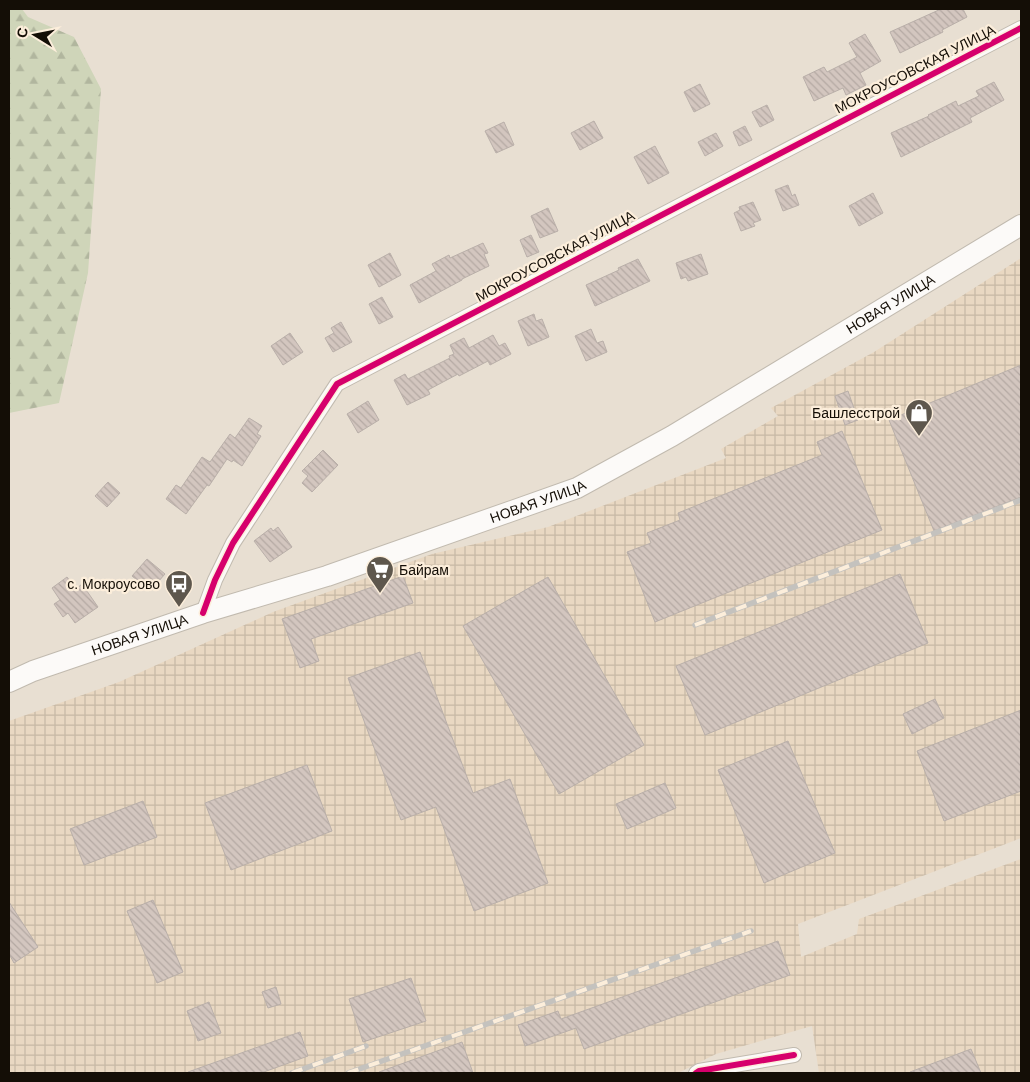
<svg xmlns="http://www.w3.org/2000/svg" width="1030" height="1082" viewBox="0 0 1030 1082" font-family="Helvetica,sans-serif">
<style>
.industrial{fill:url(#industrial-grid)}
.forest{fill:url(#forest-firs)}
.building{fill:url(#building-back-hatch);stroke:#b9afa9}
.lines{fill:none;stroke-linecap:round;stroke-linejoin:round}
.minor-casing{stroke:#c1baaf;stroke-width:16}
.secondary-casing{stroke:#c1baaf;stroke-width:22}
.minor{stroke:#fcfaf8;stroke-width:14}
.secondary{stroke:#fcfaf8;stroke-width:20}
.rail-casing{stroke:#c4c2be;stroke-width:5.5}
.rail{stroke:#fceedb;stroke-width:4;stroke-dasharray:11;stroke-linecap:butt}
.cycleway-casing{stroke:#fceedb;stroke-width:9}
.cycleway{stroke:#d6006c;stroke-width:6}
.labels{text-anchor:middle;stroke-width:4.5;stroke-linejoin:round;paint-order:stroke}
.street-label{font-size:14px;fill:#140e06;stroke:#fceedb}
.poi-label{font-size:14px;fill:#140e06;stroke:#fceedb;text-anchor:end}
</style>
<defs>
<pattern id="industrial-grid" width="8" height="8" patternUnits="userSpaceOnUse" patternTransform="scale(1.25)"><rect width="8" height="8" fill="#e9d8c2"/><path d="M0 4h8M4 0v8" fill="none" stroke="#c7b8a5"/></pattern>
<pattern id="forest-firs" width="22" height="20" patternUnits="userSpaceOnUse" patternTransform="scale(1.25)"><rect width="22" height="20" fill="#cfd5b9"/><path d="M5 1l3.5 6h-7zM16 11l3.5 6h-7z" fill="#b1b69e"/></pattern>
<pattern id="building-back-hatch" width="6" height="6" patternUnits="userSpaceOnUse" patternTransform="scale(1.25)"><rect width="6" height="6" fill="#d3c6bf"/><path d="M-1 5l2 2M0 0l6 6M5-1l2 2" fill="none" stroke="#b4a9a3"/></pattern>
</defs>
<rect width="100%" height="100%" fill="#e8dfd2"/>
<path class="industrial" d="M1021,258V838L798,924L801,957L857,934L859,919L1021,859V1073H819L812,1026L716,1054L678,1073H9V721L119,682L273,612L432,554L548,527L726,458L721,449L778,416L771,408L874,352Z"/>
<path class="forest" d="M9,9H22L28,17L74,37L101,89L88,273L59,403L9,413Z"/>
<g class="building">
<path d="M941,9H963L967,17L942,30L943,32L900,53L890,32Z"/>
<path d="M865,34L881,61L860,73L866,85L846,95L843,88L814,101L803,77L824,67L827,72L857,57L849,43Z"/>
<path d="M994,82L1004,100L970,118L972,122L901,157L891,133L929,116L928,115L956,101L958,106L979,96L976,91Z"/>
<path d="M700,84L710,104L694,112L684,92Z"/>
<path d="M767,105L774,120L760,127L752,112Z"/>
<path d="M594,121L603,138L580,150L571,133Z"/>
<path d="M504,122L514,145L496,153L485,131Z"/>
<path d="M745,126L752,140L739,146L733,132Z"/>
<path d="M716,133L723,146L705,156L698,142Z"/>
<path d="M655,146L669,173L648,184L634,157Z"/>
<path d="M788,185L792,196L795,194L799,205L783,211L775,190Z"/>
<path d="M873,193L883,213L859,226L849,206Z"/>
<path d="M753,202L761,220L753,223L755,226L741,231L734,213L740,210L739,207Z"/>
<path d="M548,208L558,231L540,238L531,216Z"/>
<path d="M531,235L539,252L527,257L520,240Z"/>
<path d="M483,243L488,253L484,254L489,266L462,279V280L419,303L410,285L436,271L432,264L449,255L450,258Z"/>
<path d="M390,253L401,275L379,287L368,265Z"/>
<path d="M701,254L708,274L688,281L686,277L681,279L676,263Z"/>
<path d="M638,259L650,281L595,306L586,285L619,270L618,268Z"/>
<path d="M382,297L393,317L379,324L369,304Z"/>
<path d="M534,314L536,321L542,319L549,337L528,346L518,321Z"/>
<path d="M341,322L352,342L333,352L325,338L334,333L331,328Z"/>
<path d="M591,329L597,343L603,341L607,352L586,361L575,336Z"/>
<path d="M290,333L303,352L283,365L271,346Z"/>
<path d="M493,335L499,346L505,343L511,354L490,365L488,361L459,376L458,374L428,390L430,394L407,405L394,380L405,374L408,379L450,358L449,356L454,354L450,345L464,338L469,348Z"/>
<path d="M1021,365V497L934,531L889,420Z"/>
<path d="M848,391L858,420L845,425L835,396Z"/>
<path d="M368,401L379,420L358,433L347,414Z"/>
<path d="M249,418L262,426L257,434L261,436L242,466L233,460L232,462L227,459L209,486L207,485L186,514L166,499L176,485L181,488L202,457L210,462L230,434L235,438Z"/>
<path d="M842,431L882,530L655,622L627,552L651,543L647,533L680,520L678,513L822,455L817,442Z"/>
<path d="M323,450L338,465L312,492L302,483L308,476L302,471Z"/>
<path d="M108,482L120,493L107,507L95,496Z"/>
<path d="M278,527L292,547L270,562L254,541L271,528L273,531Z"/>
<path d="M147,559L165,574L150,591L132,576Z"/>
<path d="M900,574L928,643L705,735L676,666Z"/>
<path d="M403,576L413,603L311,639L319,661L300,668L282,619Z"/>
<path d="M67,577L76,589L82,584L98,607L75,623L68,613L63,617L54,604L60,600L52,588Z"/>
<path d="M548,577L644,745L559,794L463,626Z"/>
<path d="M420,652L473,793L510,779L548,883L474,911L436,807L401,820L348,678Z"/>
<path d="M935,699L944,718L912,734L903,714Z"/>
<path d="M1021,710V791L944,821L917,751Z"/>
<path d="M788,741L835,853L764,883L718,770Z"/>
<path d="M307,765L332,831L231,870L205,803Z"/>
<path d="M665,783L676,808L627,829L616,804Z"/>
<path d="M143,801L157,837L84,865L70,829Z"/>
<path d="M153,900L183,972L157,983L127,911Z"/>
<path d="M9,902L38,947L14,963L9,954Z"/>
<path d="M778,941L790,975L584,1049L576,1028L525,1046L518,1025L558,1011L561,1019Z"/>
<path d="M411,978L426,1021L363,1042L349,999Z"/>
<path d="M276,987L281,1004L268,1008L262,992Z"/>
<path d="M209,1002L221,1033L198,1041L187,1011Z"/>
<path d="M300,1032L308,1056L261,1073H189L188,1072Z"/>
<path d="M462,1042L473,1073H380L379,1072Z"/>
<path d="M971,1049L981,1073H910V1072Z"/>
</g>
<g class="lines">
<defs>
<g id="minor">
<path d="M203,613L215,580L233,543L337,384L1021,28"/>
<path d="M696,1073L699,1071L794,1055"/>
</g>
<g id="secondary">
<path id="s1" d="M9,682L33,671L203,613L327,576L577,488L672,436L1021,225"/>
</g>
</defs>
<use href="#minor" class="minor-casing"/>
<use href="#secondary" class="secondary-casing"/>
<use href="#minor" class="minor"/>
<use href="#secondary" class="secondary"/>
<defs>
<g id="rail">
<path d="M695,625L1021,500"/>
<path d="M292,1073L366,1046"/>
<path d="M348,1073L751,931"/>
</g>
</defs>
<use href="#rail" class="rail-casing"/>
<use href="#rail" class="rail"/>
<defs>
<g id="cycleway">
<path d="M203,613L215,580L233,543L337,384L1021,28"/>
<path d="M696,1073L699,1071L794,1055"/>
</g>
</defs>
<use href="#cycleway" class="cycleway-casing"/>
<use href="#cycleway" class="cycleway"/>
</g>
<defs>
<symbol id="shop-pin" viewBox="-11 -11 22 30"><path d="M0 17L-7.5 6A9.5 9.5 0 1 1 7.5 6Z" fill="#5e574d" stroke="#fceedb"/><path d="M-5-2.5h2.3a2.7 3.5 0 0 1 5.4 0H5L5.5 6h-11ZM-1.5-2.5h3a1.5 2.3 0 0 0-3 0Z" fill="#fff"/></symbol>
<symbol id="supermarket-pin" viewBox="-11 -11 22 30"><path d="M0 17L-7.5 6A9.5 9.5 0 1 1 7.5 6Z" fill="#5e574d" stroke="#fceedb"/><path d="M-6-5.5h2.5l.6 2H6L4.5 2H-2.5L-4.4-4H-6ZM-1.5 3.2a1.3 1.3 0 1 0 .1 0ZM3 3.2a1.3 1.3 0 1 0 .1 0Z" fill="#fff"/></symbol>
<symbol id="bus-pin" viewBox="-11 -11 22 30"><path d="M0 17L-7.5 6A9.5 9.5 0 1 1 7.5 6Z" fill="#5e574d" stroke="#fceedb"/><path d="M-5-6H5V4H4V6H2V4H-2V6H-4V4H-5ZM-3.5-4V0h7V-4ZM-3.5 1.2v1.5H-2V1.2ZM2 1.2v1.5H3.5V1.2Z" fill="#fff"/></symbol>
</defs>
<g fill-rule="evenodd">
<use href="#shop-pin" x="903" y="397" width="32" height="43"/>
<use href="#supermarket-pin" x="364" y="554" width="32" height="43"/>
<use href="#bus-pin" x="163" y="568" width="32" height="43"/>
</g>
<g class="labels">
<g class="street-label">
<text transform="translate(915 69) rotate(-27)" y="5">МОКРОУСОВСКАЯ УЛИЦА</text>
<text transform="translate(555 256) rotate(-28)" y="5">МОКРОУСОВСКАЯ УЛИЦА</text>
<text dy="5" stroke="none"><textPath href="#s1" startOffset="964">НОВАЯ УЛИЦА</textPath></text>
<text dy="5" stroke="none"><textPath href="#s1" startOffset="559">НОВАЯ УЛИЦА</textPath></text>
<text dy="5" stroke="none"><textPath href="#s1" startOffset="139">НОВАЯ УЛИЦА</textPath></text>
</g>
<g class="poi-label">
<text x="900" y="418">Башлесстрой</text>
<text x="399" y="575" text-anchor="start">Байрам</text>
<text x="160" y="589">с. Мокроусово</text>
</g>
</g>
<rect width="1030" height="1082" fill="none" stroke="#140e06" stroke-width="20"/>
<g transform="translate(35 35) rotate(280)" stroke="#fceedb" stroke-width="4" paint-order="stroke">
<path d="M0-4L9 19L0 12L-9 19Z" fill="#140e06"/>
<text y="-8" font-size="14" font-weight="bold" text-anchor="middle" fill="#140e06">С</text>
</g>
</svg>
